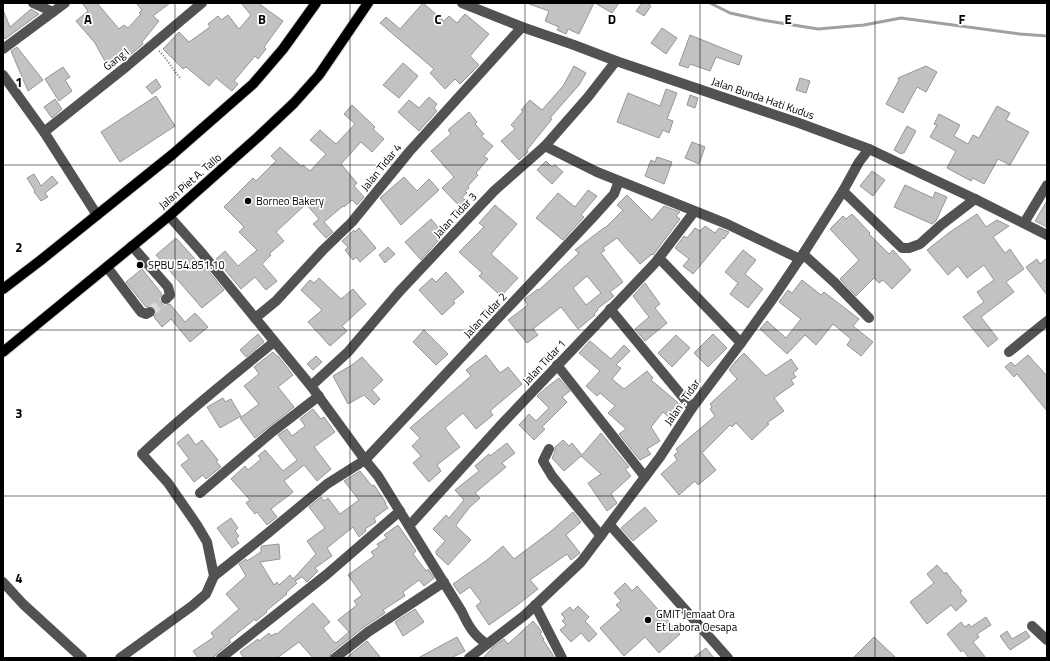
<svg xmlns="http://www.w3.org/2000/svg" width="1050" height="661" viewBox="0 0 1050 661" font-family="'Titillium Web',sans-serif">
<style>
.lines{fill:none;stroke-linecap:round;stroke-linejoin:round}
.stream{stroke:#a0a0a0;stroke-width:3}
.building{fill:#c2c2c2;stroke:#969696;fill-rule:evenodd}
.minor-tunnel{stroke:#d9d9d9;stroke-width:10;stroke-dasharray:10 5;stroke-linecap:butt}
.major-casing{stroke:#dbdbdb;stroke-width:12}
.path{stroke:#747474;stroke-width:2;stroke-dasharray:1 2;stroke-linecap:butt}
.minor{stroke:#525252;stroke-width:10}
.major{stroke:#000;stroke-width:10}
.grid{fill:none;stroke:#000;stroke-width:1;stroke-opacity:0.55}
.poi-dot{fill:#000;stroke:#fff;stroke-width:1.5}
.labels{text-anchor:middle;stroke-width:3.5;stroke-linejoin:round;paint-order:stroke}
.street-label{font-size:11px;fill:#000;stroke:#fff}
.poi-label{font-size:11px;fill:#000;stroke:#fff;text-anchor:start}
.grid-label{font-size:13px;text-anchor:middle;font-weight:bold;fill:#000;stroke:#fff;stroke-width:3.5;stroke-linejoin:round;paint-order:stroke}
</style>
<rect width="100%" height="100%" fill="#fff"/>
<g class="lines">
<path class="stream" d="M710,3L730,13L762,20L818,29L864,25L901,18L1020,34L1047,36"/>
</g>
<g class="building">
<path d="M82,3H97L119,29L124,25L128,28L141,14L139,13L142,10L136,3H170L153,16L159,21L142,42L143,44L129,56L127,53L107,65L95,43L76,21L88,11Z"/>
<path d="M241,3H258L283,21L264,47L266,49L258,59L255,56L234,81L238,84L232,91L216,78L209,86L186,67L183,69L163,49L179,32L189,42L210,27L208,24L218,16L221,20L228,15L239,29L251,15Z"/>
<path d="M423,3L444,21L449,16L457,23L465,14L489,34L470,56L479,65L460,84L455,79L445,89L430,73L434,69L380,23L386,17L400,29Z"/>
<path d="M529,3H594L579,34L568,29L566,34L557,30L559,27L545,21L549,11L529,4Z"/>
<path d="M595,3H619L612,13Z"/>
<path d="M642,3H647L651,6L644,16L636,11Z"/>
<path d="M31,9L39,14L5,39L3,34V10L10,27Z"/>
<path d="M662,28L677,38L666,54L651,43Z"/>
<path d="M690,35L742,56L739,65L716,57L710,71L690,64L688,68L679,65Z"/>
<path d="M17,47L43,80L28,91L11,51Z"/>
<path d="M403,63L418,76L399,98L383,85Z"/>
<path d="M574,66L586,73L579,85L550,118L552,119L527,150L528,152L519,160L501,141L515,129L511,125L523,111L521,110L530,100L542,110L563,86Z"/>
<path d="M926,66L937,72L926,92L917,87L903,113L886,104L899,80L898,78Z"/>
<path d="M63,67L70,77L65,80L72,91L59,101L45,79Z"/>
<path d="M800,78L810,81L806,93L796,90Z"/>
<path d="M156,79L161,87L152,94L146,87Z"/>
<path d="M666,89L677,93L667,119L673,121L669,133L663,130L659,138L617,122L628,93L660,106Z"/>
<path d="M690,95L698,98L695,108L687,105Z"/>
<path d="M156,96L175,126L120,162L101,132Z"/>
<path d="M429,97L437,104L434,108L437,111L419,131L398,112L409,100L419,108Z"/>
<path d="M55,99L62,109L52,118L44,107Z"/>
<path d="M352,105L375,127L373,129L384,139L372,152L361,142L341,164L357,183L354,186L364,197L357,205L352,200L344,207L343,206L324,222L333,232L326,238L313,224L319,219L306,204L276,232L284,241L269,254L271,255L262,264L277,281L266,290L255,277L241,289L216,259L225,251L238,266L257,250L239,232L244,227L224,207L253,178L256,181L276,161L271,156L280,147L302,167L303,165L310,171L326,154L310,140L320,130L336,144L355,124L344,114Z"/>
<path d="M997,106L1010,113L1006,120L1029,132L1010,165L998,159L984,184L973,178L971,181L947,168L956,151L930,137L937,125L934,124L939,114L960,125L954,136L968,144L973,135L979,138Z"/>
<path d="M469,112L477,122L475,124L484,134L481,136L493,146L484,156L488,159L476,173L478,175L468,186L469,188L465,191L467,193L462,197L471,206L465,212L442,188L454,177L431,151L451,134L448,130Z"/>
<path d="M907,126L916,131L904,153H902L901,154L894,150Z"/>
<path d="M692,142L705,147L699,164L685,158Z"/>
<path d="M657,157L672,162L664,184L645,176L651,160L655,162Z"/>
<path d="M546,161L552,167L555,165L563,172L552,184L537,170Z"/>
<path d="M872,171L885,180L873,196L860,186Z"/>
<path d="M34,174L41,186L52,176L58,183L45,193L48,197L41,201L34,192L35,191L27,178Z"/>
<path d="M404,177L417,191L429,179L439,190L401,225L380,198Z"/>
<path d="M905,185L933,198L935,192L947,197L936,221L932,224L894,207Z"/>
<path d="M588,190L597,196L581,215L584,217L563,240L536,218L558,193L575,207Z"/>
<path d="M627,195L652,220L664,206L680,212L676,216L680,219L653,255L652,254L640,264L617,238L603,248L605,250L601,253L623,282L610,292L614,296L597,309L598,310L594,314L595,315L578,329L561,307L533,329L538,335L527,343L508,320L528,305L524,300L526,298L538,289L539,290L579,253L575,250L605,227V228L623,210L617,205ZM587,276L601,293L586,305L573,288Z"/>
<path d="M1047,201V227L1035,221Z"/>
<path d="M495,205L517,224L491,254L518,278L501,296L479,276L482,273L459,252L484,227L479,223Z"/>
<path d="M852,214L870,233L869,234L889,254L893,250L911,270L892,289L883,280L879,283L874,278L856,296L840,279L859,260L830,229L843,216L846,219Z"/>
<path d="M977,214L986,227L997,220L1009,226L993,237L1005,253L1010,249L1024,269L1006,282L1014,292L981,317L998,339L988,347L963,317L984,302L977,292L994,280L984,265L967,278L958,266L948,275L927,250L950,232Z"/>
<path d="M431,219L444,234L421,260L405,242Z"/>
<path d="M705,226L715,233L719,228L729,232L724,239L723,238L693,274L683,266L689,259L675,248L684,236L687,238L695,228L700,231Z"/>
<path d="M359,228L376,248L360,262L356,257L353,260L345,250L348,247L342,241L354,230L355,232Z"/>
<path d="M176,238L204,269L206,268L224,290L202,308L156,255Z"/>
<path d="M388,247L395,254L385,263L379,255Z"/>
<path d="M743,250L756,260L745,274L763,289L748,308L730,294L738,283L725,272Z"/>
<path d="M1047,258V295L1026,267L1037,259L1040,264Z"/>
<path d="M142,269L162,294L160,298L162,304L165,305L170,304L185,322L195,313L208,327L190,342L171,319L162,327L154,317L156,313V309L151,306L146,307L126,282Z"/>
<path d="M446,272L464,292L453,301L455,303L442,315L419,290L432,278L436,282Z"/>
<path d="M319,278L341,299L353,289L366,304L342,326L347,331L330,346L308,322L322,310L301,290L310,280L314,283Z"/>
<path d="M802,280L821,295L824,292L859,319L853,326L873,342L861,356L847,345L851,339L833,324L816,345L805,335L787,354L760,329L767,321L786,338L801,319L779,302L788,290L792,293Z"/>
<path d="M645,283L660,304L655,308L667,323L645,341L635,329L649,317L633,296Z"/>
<path d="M424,330L448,354L436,365L413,342Z"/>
<path d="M258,334L264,342L246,357L240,350Z"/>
<path d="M713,334L727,348L708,367L694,353Z"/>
<path d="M676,335L690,348L672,367L658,353Z"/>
<path d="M590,341L611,359L624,345L630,351L616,365L621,368L612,379L624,389L647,371L653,378L651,380L682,406L671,419L663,412L651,427L660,441L647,449L651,454L640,460L619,434L626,429L608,413L615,406L600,393L597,396L586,386L600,371L579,353Z"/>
<path d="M273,352L277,356H278L293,375L278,387L294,407L255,438L240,418L259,404L244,386L259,374L254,367Z"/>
<path d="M744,353L766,376L791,359L798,369L793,373L796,377L791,380L794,384L774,398L784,411L767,423L769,424L752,440L736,423L732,427L730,425L702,453L716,470L698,485L695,481L679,495L661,474L677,460L674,455L678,452L676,449L715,416L710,409L712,407L710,404L737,379L729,370L736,361Z"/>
<path d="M486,355L500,373L508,367L522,384L490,411L493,415L476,429L463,413L445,428L460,447L437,465L441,471L429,482L413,463L421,456L412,446L420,438L410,428L471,376L466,370Z"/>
<path d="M1028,355L1047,376V411L1017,374L1014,377L1005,367L1011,362L1015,366Z"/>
<path d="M316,356L322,362L313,370L307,364Z"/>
<path d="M362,357L383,380L372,390L380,399L374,405L364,395L348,404L333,376L352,365Z"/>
<path d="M559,378L570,391L562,397L567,402L542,427L545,429L534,440L519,425L529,414L536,421L549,408L537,396L546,388Z"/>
<path d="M223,398L225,402L231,399L241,416L220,428L207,407Z"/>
<path d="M313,409L321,419L324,417L335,432L314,447L331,469L317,481L304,465L284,481L293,492L271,509L277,517L267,525L257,512L255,514L246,503L250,500L231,479L245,466L248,470L261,459L258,456L265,450L283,471L297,460L278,435L287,429L292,436L305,426L300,419Z"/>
<path d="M601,433L629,467L625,469L631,476L611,494L617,503L607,511L588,483L601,474L581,456L564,471L552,458L555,452V447L563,440L569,446L572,443L582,455Z"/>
<path d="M188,434L196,445L202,440L218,460L216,461L221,467L206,479L203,475L194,482L181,465L189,459L177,443Z"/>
<path d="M507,443L515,453L502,463L506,467L475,493L480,498L469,508L456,525V526L471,540L448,565L436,554V551L445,541L433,529L446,515L449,518L464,500L455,490L479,471L475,466L489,454L490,456Z"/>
<path d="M360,471L372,486L374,485L386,503L385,504L388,508L374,518L376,522L365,529L366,531L359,537L353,527L327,548L332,556L315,568L318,571L307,582L302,577L295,581L297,583L286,593L287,594L266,611L267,612L256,621L255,619L229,640L231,642L217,653L215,656L212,658H198L193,651L214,637L211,633L239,609L226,594L246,576L239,564L246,559L247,561L261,552V547L262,546L279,544L280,559L260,562L274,585L277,582L279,585L290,575L293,579L316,554L307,541L325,528L309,507L321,497L324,501L328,498L340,514L359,500L344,481Z"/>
<path d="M645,507L657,521L633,541L621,528Z"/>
<path d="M573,512L581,522L566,535L580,553L571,560L567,554L530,580L538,589L516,606L489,625L476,606L481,602L470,587L460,594L453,584L487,560L503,546L514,559L550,532Z"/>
<path d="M231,518L238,528L235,531L239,536L236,539L239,543L232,548L217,528Z"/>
<path d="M398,525L416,551L413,554L426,571L428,569L434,578L424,586L419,580L403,592L405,596L383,610L385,613L364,627L331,653L329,658H313L299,642L277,658H244L240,652L258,639L259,641L269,633L271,636L276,633L277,634L313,603L330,622L323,628L333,641L336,643L349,632L338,620L357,605L354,601L362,595L348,575L374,556L371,552L379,547L377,544L387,538L384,535Z"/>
<path d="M937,565L945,574L946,572L953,581L962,591L960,593L967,601L956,611L951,605L927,624L910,602L934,583L927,574Z"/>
<path d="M625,583L632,591L637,586L680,634L659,653L645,637L624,656L600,628L621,610L616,605L621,601L614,593Z"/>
<path d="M578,606L589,617L585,621L597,634L589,642L581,633L571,642L560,630L566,625L562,621L565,618L561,614L570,607L573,611Z"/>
<path d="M415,609L424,622L403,636L395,622Z"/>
<path d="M986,617L991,625L977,634L979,637L973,642L986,658H969L963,650L961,652L947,634L961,622L965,627L969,624L971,627Z"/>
<path d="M533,621L539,628L542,632L540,634L544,639L543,640L555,658H483L493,647L504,639L508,644Z"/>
<path d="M1007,631L1012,639L1026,631L1030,637L1010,650L1000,636Z"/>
<path d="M457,637L465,651L451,658H418Z"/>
<path d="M874,637L896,658H853Z"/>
<path d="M367,641L381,658H346Z"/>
<path d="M706,648L714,658H693Z"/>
</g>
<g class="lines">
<path class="minor-tunnel" d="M150,312L166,299"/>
<defs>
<g id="major">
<path d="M3,289L41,260L173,154L253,84L283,49L316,3"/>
<path d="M3,352L169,216L258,137L294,103L319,75L368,3"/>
</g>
</defs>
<use href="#major" class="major-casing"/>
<path class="path" d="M159,51C168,60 173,70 181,79"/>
<g class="minor">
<path d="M33,3L53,12"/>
<path d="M462,3L522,27L574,45L616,61L799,123L869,149L975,199L1047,235"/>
<path d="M3,49L65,3"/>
<path d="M3,75L44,132L97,215"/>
<path d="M44,132L127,66L202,3"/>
<path d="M545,146L597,172L727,224L800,259"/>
<path d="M843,191L902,248H909L920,244L941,225L975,199"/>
<path d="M169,216L201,252L311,386L365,460L378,476L462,612C468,625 474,636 487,644"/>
<path d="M1024,223L1047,185"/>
<path d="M132,246L168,287L170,295L166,299"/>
<path d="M803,254L834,282L869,318"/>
<path d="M659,258L741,343"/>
<path d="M107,267L141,312L146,314L150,312"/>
<path d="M610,309L692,408"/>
<path d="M255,318L276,301L323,250L352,222L409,152L522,27"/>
<path d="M1009,352L1047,321"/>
<path d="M557,365L645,477"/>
<path d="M311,386L348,352L399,292L494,191L545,146L588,97L616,61"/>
<path d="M549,449L543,461L552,476L601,536"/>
<path d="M200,493L272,432L319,396"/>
<path d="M610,525L728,658"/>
<path d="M409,526L499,427L655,263L694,212"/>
<path d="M214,576L268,533L327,484L365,460L595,215L614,194L619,181"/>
<path d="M3,582L23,604L82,658"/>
<path d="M535,605L562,658"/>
<path d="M1032,626L1047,640"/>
<path d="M120,658L192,606L206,594L214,576L207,542L197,525L168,483L142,454C184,414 230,378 274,342"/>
<path d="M221,658L326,575L400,511"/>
<path d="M335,658L368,632L444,582"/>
<path d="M469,658L525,615L581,562L660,457L692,408L741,343L774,297L803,254L843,191L859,162L869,149"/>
</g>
<use href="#major" class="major"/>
</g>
<path class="grid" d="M175,3V658M350,3V658M525,3V658M700,3V658M875,3V658M3,165H1047M3,330H1047M3,496H1047"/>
<g class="poi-dot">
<circle cx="248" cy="201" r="4"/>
<circle cx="140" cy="265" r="4"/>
<circle cx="648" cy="620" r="4"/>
</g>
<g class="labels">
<g class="street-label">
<text transform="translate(116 59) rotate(-38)" y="4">Gang I</text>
<text transform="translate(763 98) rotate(19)" y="4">Jalan Bunda Hati Kudus</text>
<text transform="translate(381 167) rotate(-51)" y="4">Jalan Tidar 4</text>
<text transform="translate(190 181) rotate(-41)" y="4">Jalan Piet A. Tallo</text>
<text transform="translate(455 215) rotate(-47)" y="4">Jalan Tidar 3</text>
<text transform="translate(485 315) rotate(-47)" y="4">Jalan Tidar 2</text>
<text transform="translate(544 362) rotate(-47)" y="4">Jalan Tidar 1</text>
<text transform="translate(682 402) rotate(-55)" y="4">Jalan . Tidar</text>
</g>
<g class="poi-label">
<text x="256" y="205">Borneo Bakery</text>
<text x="148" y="269">SPBU 54.851.10</text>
<text x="656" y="618">GMIT Jemaat Ora<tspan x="656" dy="13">Et Labora Oesapa</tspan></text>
</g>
</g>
<g class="grid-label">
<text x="88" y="24">A</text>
<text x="262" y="24">B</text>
<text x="438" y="24">C</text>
<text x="612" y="24">D</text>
<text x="788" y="24">E</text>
<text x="962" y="24">F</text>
<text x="19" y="87">1</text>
<text x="19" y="252">2</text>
<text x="19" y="418">3</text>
<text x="19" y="583">4</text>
</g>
<rect width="1050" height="661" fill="none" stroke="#000000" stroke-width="8"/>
</svg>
